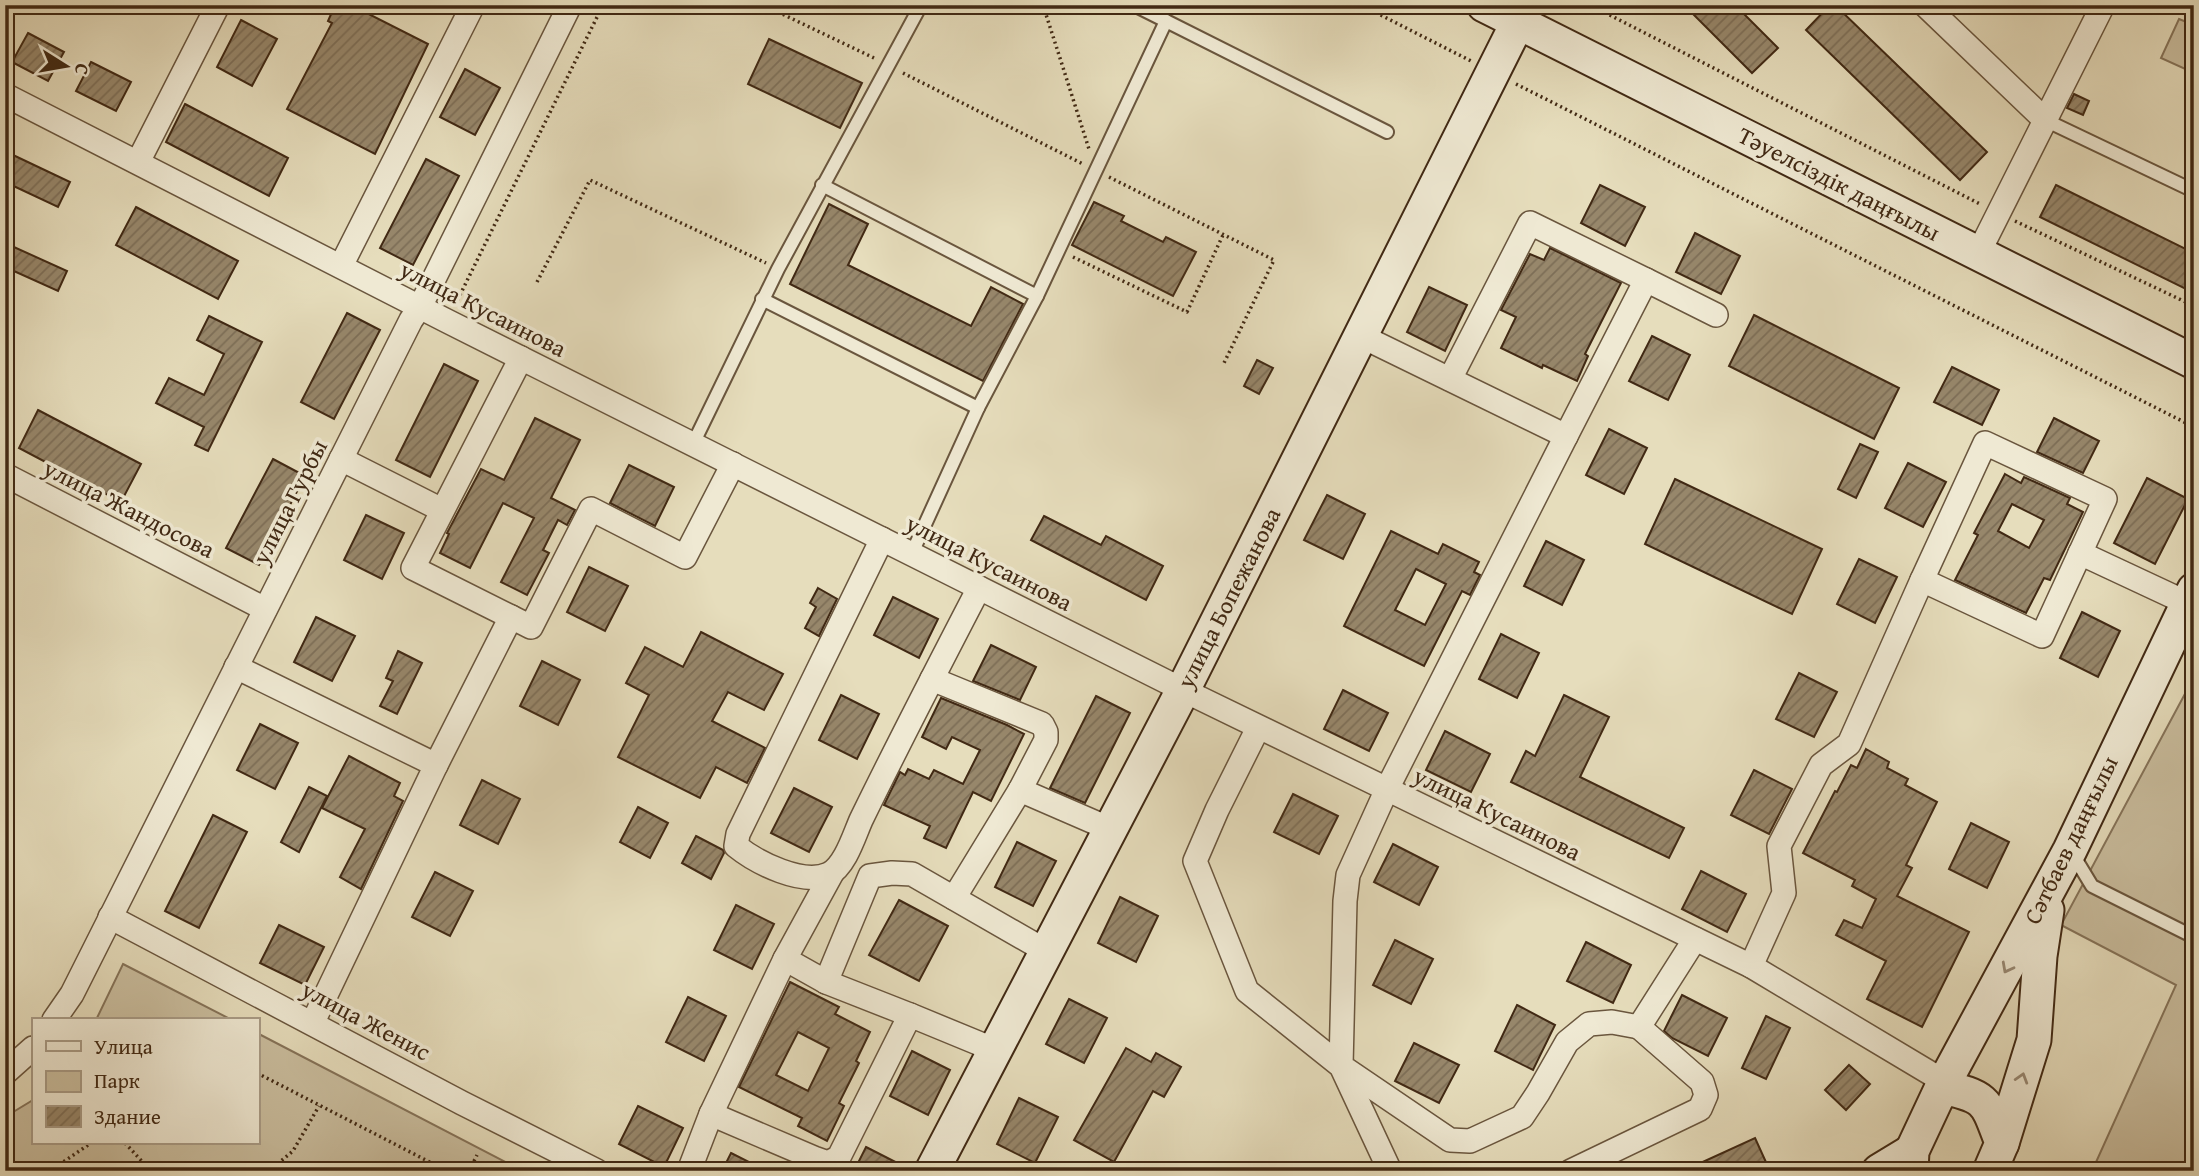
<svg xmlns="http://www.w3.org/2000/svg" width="2199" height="1176" viewBox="0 0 2199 1176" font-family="'Gentium Book Plus',serif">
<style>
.green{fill:#cabe9f;stroke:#86745a;stroke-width:2}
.building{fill:url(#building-hatch);stroke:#412914;stroke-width:2;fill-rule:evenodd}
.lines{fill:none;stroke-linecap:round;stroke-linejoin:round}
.lane-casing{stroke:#6a563e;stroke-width:16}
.street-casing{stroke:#6a563e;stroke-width:26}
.secondary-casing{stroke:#412914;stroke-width:37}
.path{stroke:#412914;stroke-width:3.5;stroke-dasharray:2 3.5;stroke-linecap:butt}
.lane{stroke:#efe9d3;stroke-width:12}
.street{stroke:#efe9d3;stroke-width:23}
.secondary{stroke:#efe9d3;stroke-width:33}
.oneway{stroke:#988974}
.labels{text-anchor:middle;stroke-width:7;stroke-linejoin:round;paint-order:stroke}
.street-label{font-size:24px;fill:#412914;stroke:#efe9d3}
</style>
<defs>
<pattern id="building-hatch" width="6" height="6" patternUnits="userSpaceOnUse" patternTransform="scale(1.75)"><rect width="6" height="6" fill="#97876b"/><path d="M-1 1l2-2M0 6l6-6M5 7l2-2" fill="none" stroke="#7d6e57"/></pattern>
</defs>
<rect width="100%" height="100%" fill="#e6ddbc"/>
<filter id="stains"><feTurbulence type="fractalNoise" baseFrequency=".00286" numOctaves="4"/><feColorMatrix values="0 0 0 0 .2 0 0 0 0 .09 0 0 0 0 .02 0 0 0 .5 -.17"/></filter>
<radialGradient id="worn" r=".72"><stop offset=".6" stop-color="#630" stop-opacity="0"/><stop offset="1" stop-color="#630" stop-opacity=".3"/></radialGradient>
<g class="green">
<path d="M2179,19L2194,25V73L2161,58Z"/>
<path d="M2194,677V1171H2092L2176,985L2061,925Z"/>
<path d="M123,964L232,1020H96Z"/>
<path d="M257,1033L523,1171H5V1117L33,1100V1143H257Z"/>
</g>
<g class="building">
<path d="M335,5H351L428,44L375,154L287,109L332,23L328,21Z"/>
<path d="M1684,5H1735L1778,48L1752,73Z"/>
<path d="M1830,5H1835L1987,152L1960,180L1806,30Z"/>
<path d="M241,20L277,39L252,86L217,67Z"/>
<path d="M28,33L64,52L48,81L12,62Z"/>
<path d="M769,39L862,83L840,128L748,84Z"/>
<path d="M91,62L131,82L116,111L76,91Z"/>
<path d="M465,69L500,88L475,135L440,117Z"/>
<path d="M2074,94L2089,101L2083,115L2067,108Z"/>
<path d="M185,104L288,158L269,196L166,142Z"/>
<path d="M13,155L70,182L58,207L5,182V171Z"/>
<path d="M426,159L459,176L413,265L380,248Z"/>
<path d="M1600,185L1645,207L1625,246L1581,223Z"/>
<path d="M2056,185L2194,253V293L2040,217Z"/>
<path d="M1094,202L1124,216L1121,221L1163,242L1166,237L1196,252L1173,296L1072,245Z"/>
<path d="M829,204L868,224L848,265L971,326L991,287L1023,304L983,381L790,284Z"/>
<path d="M136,207L238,261L218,299L116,245Z"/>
<path d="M1695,233L1740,256L1721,294L1676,272Z"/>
<path d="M5,243L67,271L58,291L5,267Z"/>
<path d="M1550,248L1621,283L1585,354L1588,356L1577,381L1543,365L1542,368L1501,348L1516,317L1501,310L1530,254L1544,260Z"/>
<path d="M1429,287L1467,305L1445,351L1407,332Z"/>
<path d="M347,313L380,330L334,419L301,402Z"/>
<path d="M1754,315L1899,388L1874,439L1729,366Z"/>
<path d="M209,316L262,342L208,451L195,445L204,427L156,403L169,378L204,395L224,354L197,340Z"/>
<path d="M1652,336L1690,355L1668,400L1629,381Z"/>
<path d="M1257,360L1273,368L1259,394L1244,386Z"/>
<path d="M444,364L478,381L430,477L396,460Z"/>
<path d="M1952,367L1999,390L1982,425L1934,402Z"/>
<path d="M38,410L141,464L121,502L19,448Z"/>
<path d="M535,418L580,440L551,498L575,510L567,525L558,520L543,550L549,553L527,595L501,582L534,518L503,503L470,568L440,553L449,534L447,533L481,469L504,480Z"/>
<path d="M2054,418L2099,441L2083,473L2037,452Z"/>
<path d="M1609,429L1647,448L1624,494L1586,475Z"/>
<path d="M1860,444L1878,452L1856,498L1838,489Z"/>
<path d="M273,459L305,476L259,565L226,548Z"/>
<path d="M1908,463L1946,482L1923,527L1885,508Z"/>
<path d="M629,465L674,487L655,526L610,503Z"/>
<path d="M2005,474L2021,483L2024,477L2070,498L2067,504L2083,512L2050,580L2044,578L2026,613L1955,580L1978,535L1974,533ZM2012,504L2044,520L2029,548L1998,531Z"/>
<path d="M2147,478L2188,499L2155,564L2114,543Z"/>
<path d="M1675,479L1822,549L1792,614L1645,544Z"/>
<path d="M1327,495L1365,514L1343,559L1304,540Z"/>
<path d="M366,515L404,533L382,579L344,560Z"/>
<path d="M1044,516L1101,545L1106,536L1163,566L1146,600L1031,540Z"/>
<path d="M1391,531L1438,554L1443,544L1479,562L1474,572L1480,575L1470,595L1462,591L1424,666L1344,626ZM1416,569L1446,584L1425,625L1395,610Z"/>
<path d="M1546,541L1584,560L1562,605L1524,586Z"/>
<path d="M1859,559L1897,577L1875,623L1837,604Z"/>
<path d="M589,567L628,586L605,631L567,612Z"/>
<path d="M818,588L837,599L819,636L805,628L816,607L810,603Z"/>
<path d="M893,597L938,619L919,658L874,635Z"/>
<path d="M2082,612L2120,631L2098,677L2060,658Z"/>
<path d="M316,617L355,636L332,681L294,662Z"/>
<path d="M701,632L783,674L764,710L728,692L712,721L765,748L747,783L716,767L700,798L618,757L649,695L626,683L645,647L683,667Z"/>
<path d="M1501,634L1539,653L1517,698L1479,679Z"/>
<path d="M991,645L1036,667L1020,700L973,681Z"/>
<path d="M398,651L422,663L397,714L380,706L393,681L386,678Z"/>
<path d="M542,661L580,680L558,725L520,706Z"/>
<path d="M1799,673L1837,692L1814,737L1776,719Z"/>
<path d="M1343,690L1388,713L1369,751L1324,729Z"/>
<path d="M841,695L879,714L857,759L819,740Z"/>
<path d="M1564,695L1609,717L1580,777L1684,828L1669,858L1511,782L1526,751L1535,756Z"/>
<path d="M1096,696L1130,713L1085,803L1050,788Z"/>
<path d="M941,698L1007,725L1024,734L991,801L973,792L946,848L924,838L930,826L884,805L900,772L905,775L908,769L929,779L934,770L963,784L980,750L952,737L946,749L922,737Z"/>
<path d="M260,724L298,743L275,789L237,770Z"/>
<path d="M1445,731L1490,754L1471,792L1426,770Z"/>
<path d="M1866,749L1889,762L1887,768L1908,779L1905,785L1937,802L1906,865L1912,868L1897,896L1969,932L1922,1027L1867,999L1886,961L1836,935L1844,920L1862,928L1876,899L1852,886L1855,880L1803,853L1835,791L1837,792L1851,765L1857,768Z"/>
<path d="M349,756L400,783L394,796L403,801L361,889L340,877L365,829L322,808Z"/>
<path d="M1754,770L1792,789L1769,834L1731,815Z"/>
<path d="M482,780L520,799L498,844L460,825Z"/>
<path d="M309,787L327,796L299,852L281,842Z"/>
<path d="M794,788L832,807L809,852L771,833Z"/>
<path d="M1293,794L1338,816L1319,854L1274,832Z"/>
<path d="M638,807L668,823L650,858L620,842Z"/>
<path d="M213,815L247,832L199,928L165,911Z"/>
<path d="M1971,823L2009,842L1987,888L1949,869Z"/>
<path d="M696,836L723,850L724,853L711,879L682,863Z"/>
<path d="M1017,842L1056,861L1033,906L995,887Z"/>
<path d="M1393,844L1438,867L1419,905L1374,882Z"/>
<path d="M1701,871L1746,894L1727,932L1682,909Z"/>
<path d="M435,872L473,891L450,936L412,917Z"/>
<path d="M1120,897L1158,916L1136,962L1098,943Z"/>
<path d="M899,900L948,926L919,981L869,955Z"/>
<path d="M736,905L774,924L752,969L714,950Z"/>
<path d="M279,925L324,947L305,985L260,963Z"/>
<path d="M1395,940L1433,959L1411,1004L1373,985Z"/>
<path d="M1586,942L1631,965L1613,1003L1567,981Z"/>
<path d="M790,982L839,1007L835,1014L870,1032L856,1061L859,1063L839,1103L844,1106L827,1141L798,1126L802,1118L739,1087ZM798,1032L829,1048L808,1091L776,1075Z"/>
<path d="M1682,995L1727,1018L1708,1056L1672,1038L1664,1031Z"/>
<path d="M688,997L726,1016L704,1061L666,1042Z"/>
<path d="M1069,999L1107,1018L1084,1063L1046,1044Z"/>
<path d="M1517,1005L1555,1025L1533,1070L1495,1051Z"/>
<path d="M1766,1016L1790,1028L1766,1079L1742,1068Z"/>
<path d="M1414,1043L1459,1065L1439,1103L1395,1081Z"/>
<path d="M1126,1048L1151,1062L1156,1053L1181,1067L1164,1097L1153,1091L1114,1162L1074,1140Z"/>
<path d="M912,1051L950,1070L928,1115L890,1096Z"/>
<path d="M1849,1065L1870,1084L1846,1110L1825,1090Z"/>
<path d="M1019,1098L1058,1117L1035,1163L997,1144Z"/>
<path d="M638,1106L683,1128L664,1167L619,1144Z"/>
<path d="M1755,1138L1770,1171H1683Z"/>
<path d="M866,1147L913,1171H854Z"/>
<path d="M731,1153L767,1171H722Z"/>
</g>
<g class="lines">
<defs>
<g id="lane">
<path d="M1134,5L1166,21"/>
<path d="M2045,120L2194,191"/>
<path d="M822,185L1037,296L978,408L912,553"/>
<path d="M1037,296L1166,21L1387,132"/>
<path d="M762,299L978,408"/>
<path d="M693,444L778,269L921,5"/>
<path d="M2072,853L2092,886L2194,937"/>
</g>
<g id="street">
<path d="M1925,5L2045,120"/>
<path d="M5,95L447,321L1183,690L1751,966L1935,1076L1942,1087"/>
<path d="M138,162L218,5"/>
<path d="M1978,254L2103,5"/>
<path d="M341,266L473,5"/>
<path d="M1361,336L1566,436L1387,789L1348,875L1345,901L1341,1066L1450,1140L1470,1141L1522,1117L1538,1093L1567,1042L1589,1024L1612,1022L1639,1027"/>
<path d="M1450,379L1530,223L1646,280"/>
<path d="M1566,436L1646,280L1716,315"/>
<path d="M1985,443L2105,499L2042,636L1922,580Z"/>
<path d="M341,459L442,510"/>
<path d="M5,475L265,609"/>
<path d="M882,539L738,834L736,846C757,863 803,886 829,874C845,866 854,836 861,820C899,742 939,665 979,588"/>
<path d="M2080,553L2187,603"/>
<path d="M511,617L413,568L521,358"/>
<path d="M236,667L436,765L313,1022"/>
<path d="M932,679L1042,724L1046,732V740L1020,790L954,898"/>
<path d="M1258,728L1217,810L1195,861L1247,991L1341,1066L1390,1171"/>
<path d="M436,765L511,617L531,627L591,509L685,557L733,464"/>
<path d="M1020,790L1110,829"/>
<path d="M832,873L785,959L826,982L910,1015"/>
<path d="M110,917L462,1103L597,1171"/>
<path d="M1751,966L1784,893L1779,846L1821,765L1849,744L1922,580"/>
<path d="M826,982L870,876L892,873L912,874L1046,951"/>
<path d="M54,1020L72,994L411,320L420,307L570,5"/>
<path d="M5,1073L33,1048"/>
<path d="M711,1114L785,959"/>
<path d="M689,1171L711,1114L814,1158L828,1163L839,1157L910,1015L995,1050"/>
<path d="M1571,1171L1700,1109L1706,1095L1702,1082L1639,1027L1695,939"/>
</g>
<g id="secondary">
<path d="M1484,5L2194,362"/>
<path d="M1942,1087L2070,850L2194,590"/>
<path d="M2002,1143L2034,1040L2040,956L2047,910"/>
<path d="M932,1171L1183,690L1518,22"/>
<path d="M1879,1171L1912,1151"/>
<path d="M1911,1171L1912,1151L1942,1087C1988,1097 1986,1101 2002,1143L1990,1171"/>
</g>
</defs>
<use href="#lane" class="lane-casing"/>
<use href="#street" class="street-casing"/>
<use href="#secondary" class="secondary-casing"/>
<g class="path">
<path d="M1043,5L1089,149"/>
<path d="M1361,5L1471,61"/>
<path d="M1590,5L1980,204"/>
<path d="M778,12L874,58"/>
<path d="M903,73L1083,164"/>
<path d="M1516,84L2194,427"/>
<path d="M1109,177L1274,260L1224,363"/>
<path d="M2015,221L2194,306"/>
<path d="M1073,257L1187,312L1223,235"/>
<path d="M537,282L590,180L766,263"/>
<path d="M455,305L603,5"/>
<path d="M257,1073L447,1171"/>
<path d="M125,1143L151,1171"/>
<path d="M50,1171L91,1143"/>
<path d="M269,1171L293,1151L319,1106"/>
<path d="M469,1171L477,1155"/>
</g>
<use href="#lane" class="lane"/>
<use href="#street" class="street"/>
<use href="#secondary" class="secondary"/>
</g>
<defs><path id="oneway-chevron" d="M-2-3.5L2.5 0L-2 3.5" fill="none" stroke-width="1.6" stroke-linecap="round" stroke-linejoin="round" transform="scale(1.75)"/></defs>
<g class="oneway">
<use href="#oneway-chevron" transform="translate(2007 968) rotate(118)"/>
<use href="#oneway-chevron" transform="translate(2022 1078) rotate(-73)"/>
</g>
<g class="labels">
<g class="street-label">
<text transform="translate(1839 184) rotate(27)" y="8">Тәуелсіздік даңғылы</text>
<text transform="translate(483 309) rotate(27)" y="8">улица Кусаинова</text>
<text transform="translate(290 502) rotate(-63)" y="8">улица Гурбы</text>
<text transform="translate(129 509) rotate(27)" y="8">улица Жандосова</text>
<text transform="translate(989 563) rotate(27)" y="8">улица Кусаинова</text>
<text transform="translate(1229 598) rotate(-63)" y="8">улица Бопежанова</text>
<text transform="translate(1497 814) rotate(26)" y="8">улица Кусаинова</text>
<text transform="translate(2071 840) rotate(-64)" y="8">Сәтбаев даңғылы</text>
<text transform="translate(366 1021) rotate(28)" y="8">улица Женис</text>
</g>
</g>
<rect width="2199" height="1176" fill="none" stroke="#e6ddbc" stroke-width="28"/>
<rect x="7" y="7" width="2185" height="1162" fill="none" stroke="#412914" stroke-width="3.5"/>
<rect x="14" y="14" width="2171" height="1148" fill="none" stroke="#412914" stroke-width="2"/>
<rect x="32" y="1018" width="228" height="126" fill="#efe9d3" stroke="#a99c87" stroke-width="2"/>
<rect x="46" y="1041" width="35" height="10" fill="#efe9d3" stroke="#a99c87" stroke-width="2"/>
<text x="94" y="1054" font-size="21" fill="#412914">Улица</text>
<rect x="46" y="1071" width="35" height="21" fill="#cabe9f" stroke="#a99c87" stroke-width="2"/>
<text x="94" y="1088" font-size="21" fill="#412914">Парк</text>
<rect x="46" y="1106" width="35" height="21" fill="url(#building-hatch)" stroke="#a99c87" stroke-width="2"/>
<text x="94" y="1124" font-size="21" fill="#412914">Здание</text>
<g transform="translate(66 66) rotate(101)" stroke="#efe9d3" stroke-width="5" paint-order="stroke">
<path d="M0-5L12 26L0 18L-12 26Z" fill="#412914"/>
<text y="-10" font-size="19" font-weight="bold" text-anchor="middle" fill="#412914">С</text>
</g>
<rect width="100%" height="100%" filter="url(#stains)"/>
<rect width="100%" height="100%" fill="url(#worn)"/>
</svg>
